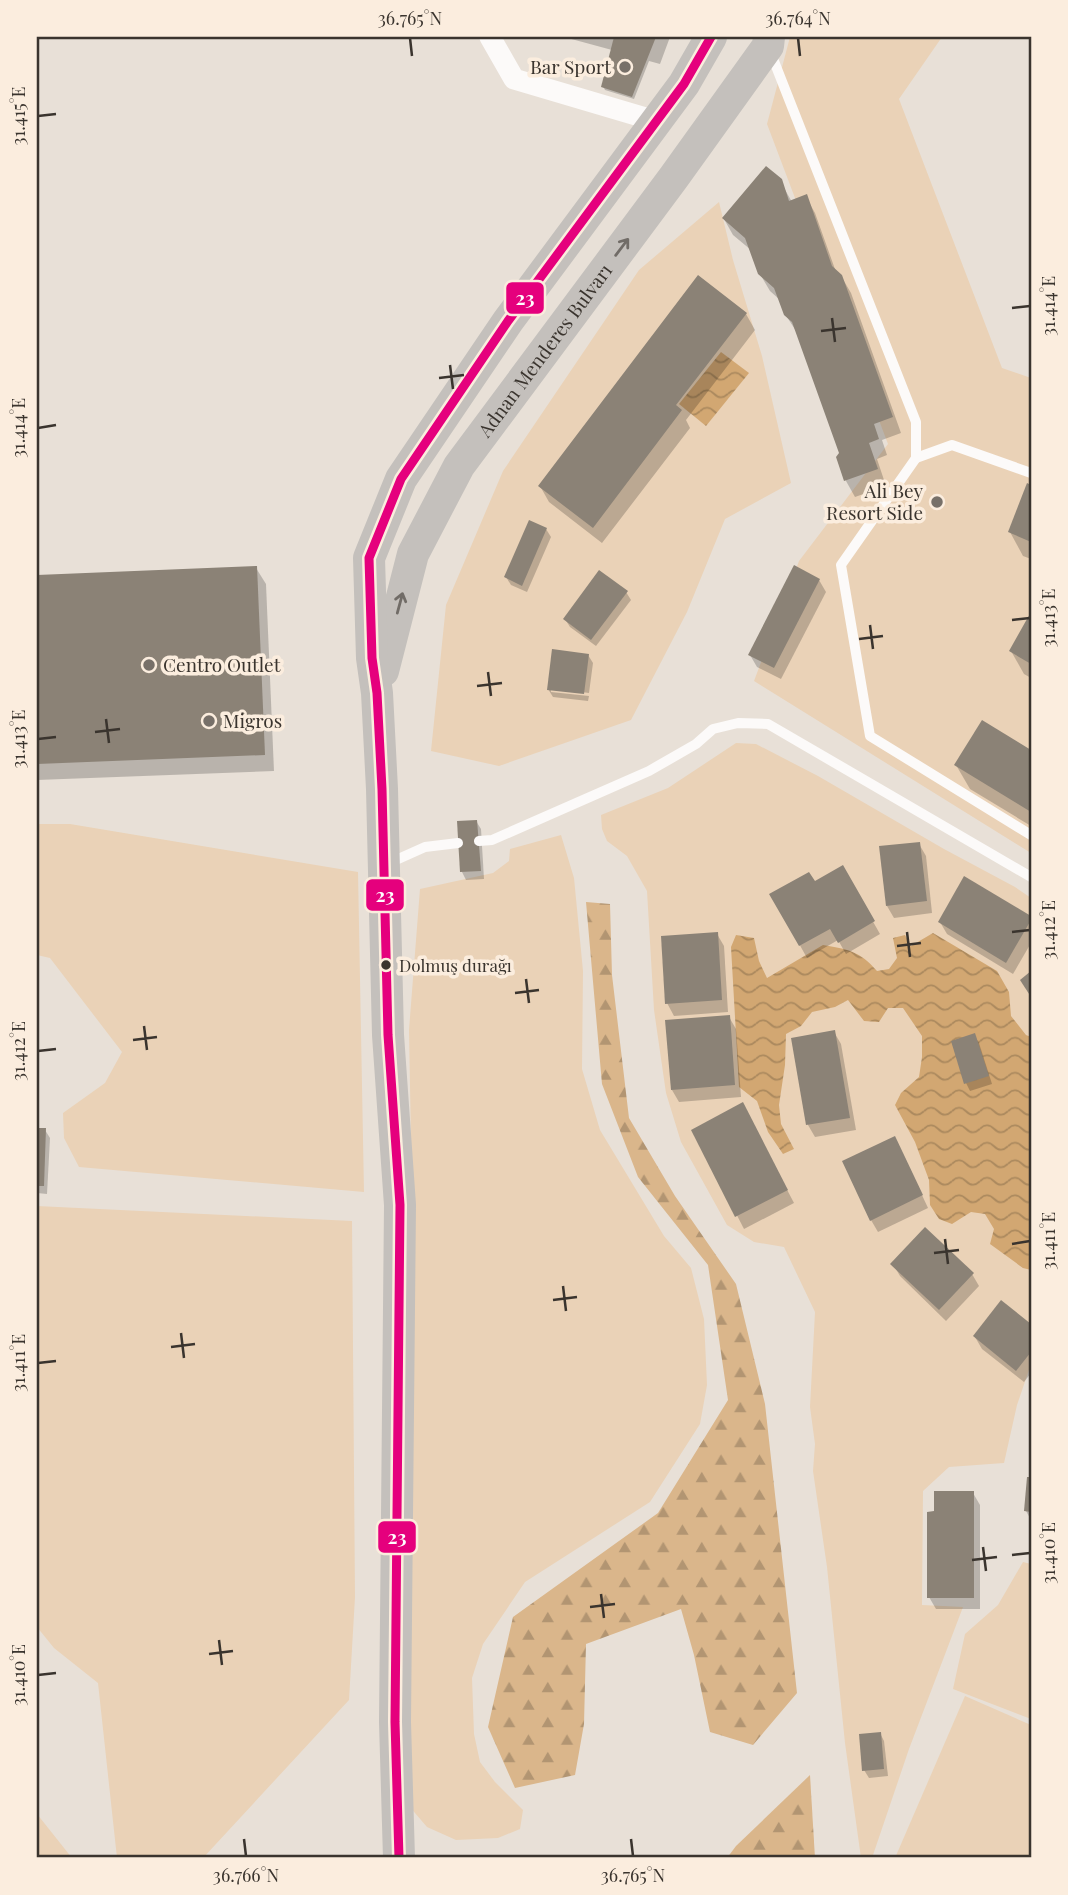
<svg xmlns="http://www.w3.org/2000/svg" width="1068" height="1895" viewBox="0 0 1068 1895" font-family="'Playfair Display',serif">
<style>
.green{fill:#ead2b7}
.forest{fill:url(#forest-firs)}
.water{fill:url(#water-waves)}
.shadow{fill:#0003}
.building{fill:#8b8276}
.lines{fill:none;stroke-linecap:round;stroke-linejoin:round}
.service{stroke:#fcfaf9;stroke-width:10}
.minor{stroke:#fcfaf9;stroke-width:21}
.secondary{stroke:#c4c0bc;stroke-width:32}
.bus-1-casing{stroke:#fbedde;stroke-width:14}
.bus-1{stroke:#e5007d;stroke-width:9}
.oneway{stroke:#716c67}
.ticks{fill:none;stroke:#3a342e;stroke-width:2.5}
.poi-dot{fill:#777069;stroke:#fbedde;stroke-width:2.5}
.bus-dot{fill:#3a342e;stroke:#fbedde;stroke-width:2.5}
.labels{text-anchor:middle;stroke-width:7;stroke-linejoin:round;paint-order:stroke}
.bus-label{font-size:17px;fill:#3a342e;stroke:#fbedde;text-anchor:start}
.poi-label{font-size:19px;fill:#3a342e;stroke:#fbedde;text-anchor:end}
.street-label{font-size:19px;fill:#3a342e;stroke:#fbedde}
.line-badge{stroke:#fbedde;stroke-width:2.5}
.badge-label{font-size:19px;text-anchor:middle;font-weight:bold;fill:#fff}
.neatline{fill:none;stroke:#3a342e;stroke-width:2.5}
.ticks-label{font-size:18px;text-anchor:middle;fill:#3a342e}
</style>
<defs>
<pattern id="forest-firs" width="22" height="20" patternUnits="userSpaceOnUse" patternTransform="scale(1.75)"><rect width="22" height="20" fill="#dab68b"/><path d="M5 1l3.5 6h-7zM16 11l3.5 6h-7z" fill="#b29572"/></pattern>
<pattern id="water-waves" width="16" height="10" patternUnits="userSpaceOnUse" patternTransform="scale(1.75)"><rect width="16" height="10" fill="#d2a772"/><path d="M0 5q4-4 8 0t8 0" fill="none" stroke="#ab895e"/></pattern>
</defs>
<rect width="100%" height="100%" fill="#e8e0d7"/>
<g class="green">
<path d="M790,37H942L899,99L1002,368L1031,378V853L754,681L799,561L888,444L767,124Z"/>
<path d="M719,202L733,260L762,356L791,483L725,519L687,612L631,720L499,766L431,751L446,605L503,471L639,270Z"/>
<path d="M736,743L756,744L818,776L944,849L1015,887L1031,898V1364L1017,1405L1004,1463L949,1467L923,1491L922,1605L963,1607L909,1749L872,1858H861L845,1743L827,1567L813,1471L815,1444L810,1407L815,1312L784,1247L754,1242L727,1225L681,1142L666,1093L654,1010L647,891L627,856L607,841L602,829L601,815L668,788Z"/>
<path d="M37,824H70L358,872L364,1192L79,1167L64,1138L63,1113L105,1083L122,1052L50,958L37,955Z"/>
<path d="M561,835L574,878L583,971L582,1069L600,1130L664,1236L691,1268L704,1319L707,1385L700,1424L650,1502L525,1582L483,1644L472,1678L474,1734L480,1762L495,1782L523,1810L520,1829L498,1838L456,1840L427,1827L409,1806L414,1308L409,1030L420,889L493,873L509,861L510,849Z"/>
<path d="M37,1206L352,1221L355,1597L349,1700L203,1858H117L98,1683L54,1648L37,1627Z"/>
<path d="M1023,1562L1031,1564V1719L953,1689L965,1634L998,1605Z"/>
<path d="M965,1696L1031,1725V1858H895Z"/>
<path d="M37,1814L72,1858H37Z"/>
</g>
<g class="forest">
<path d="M586,902L610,904L612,975L629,1118L675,1196L736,1284L765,1404L797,1693L753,1745L710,1732L694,1655L681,1609L586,1644L584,1724L575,1775L515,1788L488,1727L513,1617L658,1513L728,1400L708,1265L638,1177L602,1084Z"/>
<path d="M810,1775L815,1858H727L736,1846Z"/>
</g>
<g class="water">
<path d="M721,352L749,373L706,426L679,404Z"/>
<path d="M933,933L997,971L1009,992L1011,1016L1026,1035L1031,1037V1270L1023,1268L990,1244L994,1229L985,1214L971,1212L952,1224L939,1219L930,1205L929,1180L915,1142L895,1105L901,1093L919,1077L922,1057V1036L903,1008H888L879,1022L864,1021L848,1000L835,1007L812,1012L801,1026L786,1034L785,1065L779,1105L781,1124L794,1149L783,1154L768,1132L757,1101L739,1087L731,947L736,935L754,938L759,961L767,978L823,945C847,949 860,951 877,971L889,969L897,958L893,938L905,935L911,946Z"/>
</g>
<g class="shadow">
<path d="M564,37H670L660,64L649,61L634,99L605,90L603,86L612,50Z"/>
<path d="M780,181L792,202L806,197L815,213L836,272L841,276L851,293L901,433L882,440L887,455L877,459L886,486L855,497L846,481L838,458L841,453L798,334L785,314L780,300L770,291L760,274L751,250L733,235L724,219Z"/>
<path d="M746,314L755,330L686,420L690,428L602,543L549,502L540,486Z"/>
<path d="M1028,485L1031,487V559L1023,556L1010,532Z"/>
<path d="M546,529L551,537L527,592L511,585L506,577Z"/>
<path d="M256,568L266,584L274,771L37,780V577Z"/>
<path d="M819,580L826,592L781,679L757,667L750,655Z"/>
<path d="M626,592L631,600L596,646L570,627L565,619Z"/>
<path d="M1031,615V678L1024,674L1011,651Z"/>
<path d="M588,655L593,663L589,693L551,688V692L589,696L588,701L553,697L548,689Z"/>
<path d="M982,723L1031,752V826L970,789L956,765Z"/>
<path d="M476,821L481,829L484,879L466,880L462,872Z"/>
<path d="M919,844L926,856L932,913L894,918L887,906Z"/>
<path d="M842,867L880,934L846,954L838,940L807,958L772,895L814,884Z"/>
<path d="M965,879L1031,918V943L1013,974L947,934L940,922Z"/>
<path d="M717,934L724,946L728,1012L674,1016L667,1003Z"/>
<path d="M729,1017L736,1029L741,1097L679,1102L672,1090Z"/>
<path d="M834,1032L841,1044L856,1130L815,1137L808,1125L793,1039Z"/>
<path d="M974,1035L979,1043L992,1084L970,1091L966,1083Z"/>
<path d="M749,1117L794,1203L744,1229L693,1130Z"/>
<path d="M37,1130H45L50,1138L47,1194L37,1193Z"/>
<path d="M901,1150L928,1208L878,1232L871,1220Z"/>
<path d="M893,1264L972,1274L979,1286L946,1321L900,1276Z"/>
<path d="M1001,1303L1031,1327V1373L1024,1382L982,1349L975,1337Z"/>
<path d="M1029,1478L1031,1479V1520L1026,1511Z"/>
<path d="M973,1493L980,1505V1609H936L929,1597L935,1513Z"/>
<path d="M880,1733L884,1741L888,1776L869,1778L864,1770Z"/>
</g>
<g class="building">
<path d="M614,37H656L632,97L601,87Z"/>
<path d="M766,166L782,179L789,201L807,194L832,266L842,275L893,417L874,424L879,439L869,443L878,469L844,481L836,457L839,453L792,322L784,315L774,288L758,274L745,238L722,218Z"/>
<path d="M698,275L747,313L676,405L682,410L593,528L538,486Z"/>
<path d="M1027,483L1031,485V542L1008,532Z"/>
<path d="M529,520L547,528L522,586L504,577Z"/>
<path d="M794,565L820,579L774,668L748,655Z"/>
<path d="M257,566L265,755L37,764V575Z"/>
<path d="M599,570L628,591L591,640L563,619Z"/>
<path d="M1031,612V664L1009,651Z"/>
<path d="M552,649L589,654L584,694L547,690Z"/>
<path d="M982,720L1031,750V812L954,765Z"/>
<path d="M477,820L481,871L460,872L457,821Z"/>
<path d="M920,842L927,901L886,906L879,846Z"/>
<path d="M843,865L875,921L838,943L830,929L799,946L769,894L809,872L815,881Z"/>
<path d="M964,876L1031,916V920L1006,963L938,922Z"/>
<path d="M718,932L722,1000L665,1004L661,936Z"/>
<path d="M1031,971V997L1020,980Z"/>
<path d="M730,1015L735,1085L671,1090L665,1020Z"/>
<path d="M835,1030L850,1118L806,1125L791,1038Z"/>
<path d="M975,1033L989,1076L964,1084L951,1041Z"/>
<path d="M743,1102L788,1190L735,1217L691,1130Z"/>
<path d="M37,1128H46L44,1186H37Z"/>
<path d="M895,1136L923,1195L870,1221L842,1161Z"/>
<path d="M925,1227L974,1273L939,1310L890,1264Z"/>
<path d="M1001,1300L1031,1324V1352L1016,1371L973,1336Z"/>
<path d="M1027,1477H1031V1512L1024,1511Z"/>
<path d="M934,1491H974V1598H927V1512L934,1511Z"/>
<path d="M881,1732L884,1769L862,1771L859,1734Z"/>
</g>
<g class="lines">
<g class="service">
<path d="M770,51L916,422V458L841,565L870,736L1031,835"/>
<path d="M916,458L952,445L1031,473"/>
<path d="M479,841L492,840L649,771L696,744L713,729L738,723L768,724L1031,877"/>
<path d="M387,864L425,847L458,843"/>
</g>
<path class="minor" d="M490,37L514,79L656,121"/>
<g class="secondary">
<path id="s1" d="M383,671L413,554L459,466L674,177L768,46L769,37"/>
<path d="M399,1858L395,1722L400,1205L388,1035L382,789L377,693L372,658L369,558L401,479L508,321L684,84L711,37"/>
</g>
<defs>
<path id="bus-1" d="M399,1858L395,1722L400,1205L388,1035L382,789L377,693L372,658L369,558L401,479L508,321L684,84L711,37"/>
</defs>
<use href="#bus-1" class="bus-1-casing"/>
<use href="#bus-1" class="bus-1"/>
</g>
<defs><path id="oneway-shaft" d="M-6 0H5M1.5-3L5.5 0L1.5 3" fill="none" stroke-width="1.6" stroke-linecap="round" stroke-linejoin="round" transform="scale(1.75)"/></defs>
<g class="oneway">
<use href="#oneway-shaft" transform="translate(622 247) rotate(-53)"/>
<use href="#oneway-shaft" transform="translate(400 603) rotate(-75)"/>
</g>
<path class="ticks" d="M410,38L412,56M798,38L800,56M38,116L56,114M1012,308L1030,306M832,318L835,342M821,331L846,328M450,365L453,389M439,378L464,375M38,428L56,425M1012,620L1030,618M870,625L873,649M859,639L883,636M488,672L491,696M477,686L502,683M106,719L109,743M95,732L120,729M38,739L56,737M907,932L910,957M1012,932L1030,930M897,946L921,943M526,979L529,1003M515,993L539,990M144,1026L147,1050M133,1040L157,1037M38,1051L56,1049M945,1239L948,1264M1012,1244L1030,1241M934,1253L959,1250M563,1286L566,1311M553,1300L577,1297M181,1333L184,1358M171,1347L195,1344M38,1363L56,1361M983,1547L986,1571M1012,1555L1030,1553M972,1560L997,1557M601,1594L604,1618M590,1607L615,1604M219,1640L222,1665M209,1654L233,1651M38,1675L56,1673M244,1839L246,1856M631,1839L633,1856"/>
<g class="poi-dot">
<circle cx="625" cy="67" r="7"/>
<circle cx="937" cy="502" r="7"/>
<circle cx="149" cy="665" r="7"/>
<circle cx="209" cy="721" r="7"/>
</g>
<circle class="bus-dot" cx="386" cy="965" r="6"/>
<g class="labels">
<g class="bus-label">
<text x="399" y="972">Dolmuş durağı</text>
</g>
<g class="poi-label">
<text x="611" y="74">Bar Sport</text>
<text x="923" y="498">Ali Bey<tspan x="923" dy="22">Resort Side</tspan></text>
<text x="163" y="672" text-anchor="start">Centro Outlet</text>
<text x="223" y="728" text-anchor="start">Migros</text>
</g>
<g class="street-label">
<text dy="7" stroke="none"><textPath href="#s1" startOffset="364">Adnan Menderes Bulvarı</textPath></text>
</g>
</g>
<g class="line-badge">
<rect x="505" y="281" width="40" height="34" rx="7" fill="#e5007d"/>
<rect x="365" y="878" width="40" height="34" rx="7" fill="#e5007d"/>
<rect x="377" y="1520" width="40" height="34" rx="7" fill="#e5007d"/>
</g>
<g class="badge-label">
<text x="525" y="305">23</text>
<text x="385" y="902">23</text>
<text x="397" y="1544">23</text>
</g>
<rect width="1068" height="1895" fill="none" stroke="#fbedde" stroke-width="77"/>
<rect x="38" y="38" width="992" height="1818" class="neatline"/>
<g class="ticks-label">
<text x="410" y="25">36.765°N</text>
<text x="798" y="25">36.764°N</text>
<text transform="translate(19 116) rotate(-90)" y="6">31.415°E</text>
<text transform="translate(1049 306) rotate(-90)" y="6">31.414°E</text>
<text transform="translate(19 428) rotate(-90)" y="6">31.414°E</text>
<text transform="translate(1049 618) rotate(-90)" y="6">31.413°E</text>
<text transform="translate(19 739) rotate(-90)" y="6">31.413°E</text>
<text transform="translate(1049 930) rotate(-90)" y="6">31.412°E</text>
<text transform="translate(19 1051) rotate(-90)" y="6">31.412°E</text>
<text transform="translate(1049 1241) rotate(-90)" y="6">31.411°E</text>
<text transform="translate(19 1363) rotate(-90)" y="6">31.411°E</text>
<text transform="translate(1049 1553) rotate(-90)" y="6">31.410°E</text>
<text transform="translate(19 1675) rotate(-90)" y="6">31.410°E</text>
<text x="246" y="1882">36.766°N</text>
<text x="633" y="1882">36.765°N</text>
</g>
</svg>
